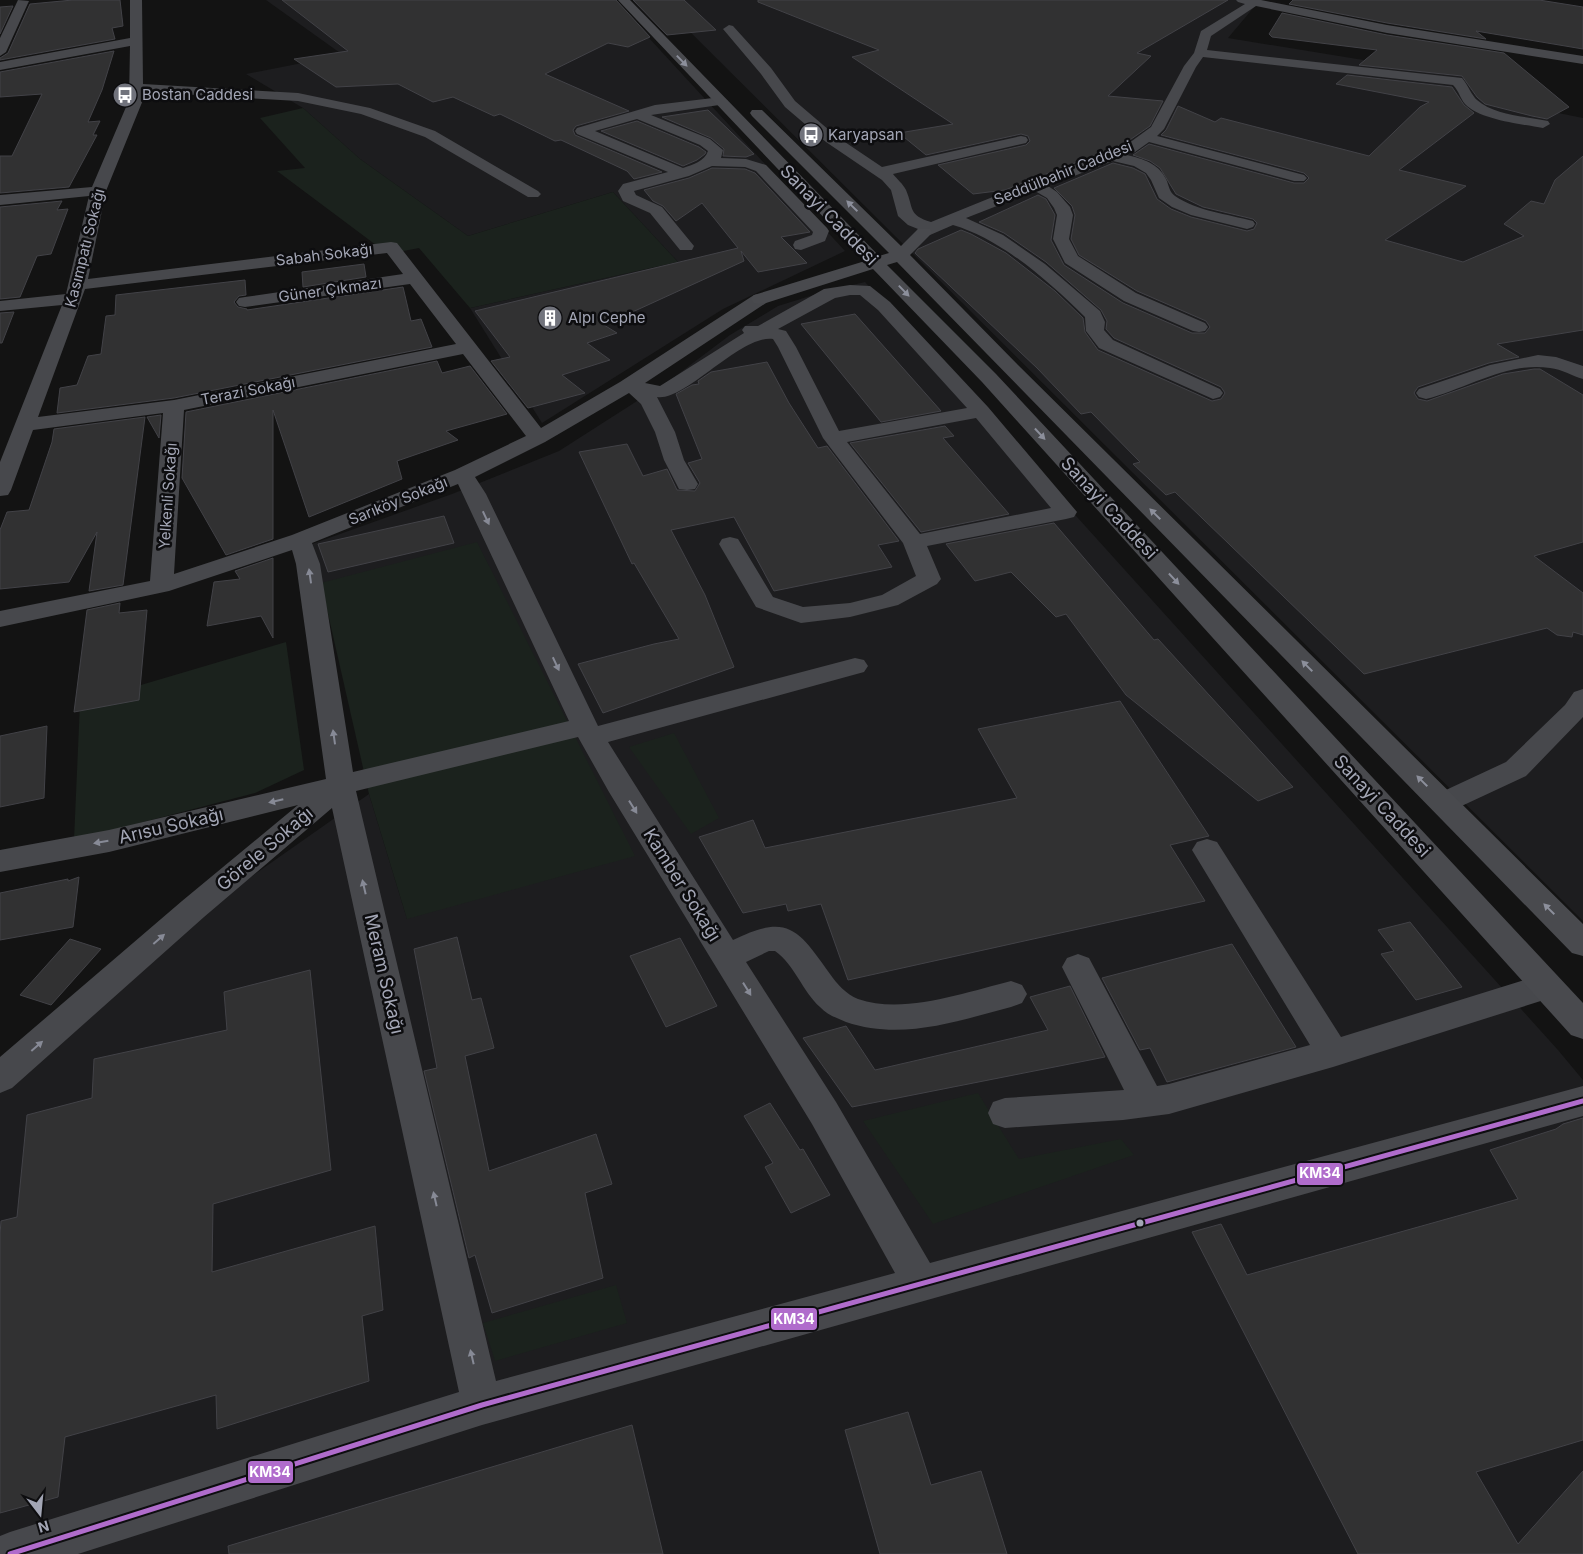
<svg xmlns="http://www.w3.org/2000/svg" width="1583" height="1554" viewBox="0 0 1583 1554" font-family="Inter,sans-serif">
<style>
.built{fill:#1d1d1f}
.green{fill:#1b221d}
.building{fill:#313132;stroke:#424247}
.lines{fill:none;stroke-linecap:round;stroke-linejoin:round}
.minor{fill:#47484c;fill-rule:evenodd}
.major{fill:#494a4e;fill-rule:evenodd}
.bus-1-casing{stroke:#0d0d0f;stroke-width:9}
.bus-1{stroke:#b06ccc;stroke-width:5}
.oneway{fill:#8c8f9b}
.oneway2{fill:#878a96}
.bus-dot{fill:#a3a6b5;stroke:#0d0d0f;stroke-width:2}
.labels{text-anchor:middle;stroke-width:5;stroke-linejoin:round;paint-order:stroke}
.far-poi-label{font-size:15px;fill:#a3a6b5;stroke:#0d0d0f;text-anchor:start}
.far-street-label{font-size:15px;fill:#a3a6b5;stroke:#0d0d0f}
.street-label{font-size:18px;fill:#a3a6b5;stroke:#0d0d0f}
.line-badge{stroke:#0d0d0f;stroke-width:2}
.badge-label{font-size:14px;text-anchor:middle;font-weight:bold;fill:#fff}
</style>
<rect width="100%" height="100%" fill="#131313"/>
<g class="built">
<path d="M266,0H614L845,251L723,309L542,423L470,308L678,262L613,192L468,236L360,159L303,108L246,74L343,55Z"/>
<path d="M658,0H1260L1228,38L1498,82L1489,99L1583,118V921Z"/>
<path d="M865,282L1558,1050L1583,1080V1554H0V1091L198,914L369,794L407,919L312,544L452,494L559,451L673,378L730,335L778,306L823,292Z"/>
</g>
<g class="green">
<path d="M303,108L360,159L468,236L613,192L678,262L470,308L419,248L388,254L277,171L305,168L260,118Z"/>
<path d="M477,542L635,856L407,919L369,794L321,583Z"/>
<path d="M286,642L304,770L255,793L74,840L80,703Z"/>
<path d="M674,733L719,818L691,834L629,747Z"/>
<path d="M978,1093L1019,1159L1121,1139L1134,1155L933,1224L863,1121Z"/>
<path d="M616,1285L627,1323L495,1361L483,1323Z"/>
</g>
<g class="building">
<path d="M73,0H120L123,26L112,28L115,39L0,60V58L8,53L30,4Z"/>
<path d="M282,0H616L650,37L628,47L608,43L545,74L629,111L576,126L573,130L575,135L662,172L634,179L627,171L561,140L555,141L500,114L494,116L453,97L433,102L398,84L336,87L294,59L348,51Z"/>
<path d="M633,0H684L716,30L667,35Z"/>
<path d="M758,0H1228L1137,53L1151,56L1108,96L1163,101L1150,126L1124,144L1005,190L973,194L938,165L1026,145L1030,141L1028,136L1021,134L926,155L899,133L953,124L852,57L879,50L758,2Z"/>
<path d="M1293,0H1539L1583,7V49L1476,31L1486,39L1387,23L1289,4Z"/>
<path d="M13,6L0,34V7Z"/>
<path d="M1282,13L1387,35L1504,53L1569,107L1547,119L1532,116L1485,104L1477,97L1462,76L1359,65L1377,50L1272,37L1269,34Z"/>
<path d="M114,51L102,90L88,122L100,121L93,135H97L69,187L0,193V156H12L42,94L0,97V72Z"/>
<path d="M1347,75L1452,87L1464,105L1474,113L1399,170L1466,186L1385,240L1463,262L1524,236L1504,224L1531,201L1544,204L1555,180L1583,156V330L1497,344L1519,357L1489,363L1418,387L1414,393L1418,399L1427,401L1503,374L1534,369H1540L1583,395V542L1534,556L1583,593V635L1573,632L1572,637L1557,635L1547,628L1364,674L1175,492L1166,495L1133,464L1140,462L1091,412L1081,414L1037,368L915,253L918,249L961,230L971,234L1006,253L1055,291L1083,318L1085,332L1098,350L1212,401L1221,399L1225,393L1221,387L1114,338L1106,329L1107,321L1101,310L1046,262L1004,233L979,222L1038,195L1046,199L1055,215L1051,240L1064,265L1123,303L1192,333H1205L1210,327L1206,321L1137,291L1079,255L1071,239L1075,215L1072,206L1054,188L1113,163L1133,168L1145,174L1157,199L1171,209L1191,217L1247,231L1254,229L1257,223L1253,219L1203,207L1176,194L1160,168L1150,161L1133,155L1149,144L1294,183H1304L1309,178L1304,173L1161,135L1166,130L1178,106L1215,122L1221,118L1369,156L1420,107L1429,102L1336,84Z"/>
<path d="M708,110L754,154L746,157L723,156L724,149L711,138L662,117Z"/>
<path d="M637,121L699,147L706,152L705,154L697,160L683,166L601,131Z"/>
<path d="M712,168L745,169L755,173L810,232L781,237L807,263L758,272L741,251L744,261L604,325L617,333L587,343L610,360L562,375L585,393L528,408L491,361L510,357L475,311L738,248L702,203L676,221L663,206L653,201L644,190L689,178Z"/>
<path d="M62,201L57,210L68,209L51,254L37,256L20,297L0,299V207Z"/>
<path d="M364,264L366,277L303,287L302,272Z"/>
<path d="M245,280L246,295L239,296L234,302L238,307L247,309V310L403,287L411,321L421,319L432,347L174,398L57,413L60,388L77,385L88,356L101,354L106,316L115,315L116,295Z"/>
<path d="M14,312L2,343H0V313Z"/>
<path d="M855,314L941,411L881,422L801,324Z"/>
<path d="M437,361L442,373L470,366L507,414L446,431L458,440L397,461L402,479L309,517L273,410V539L226,555L182,478L186,412Z"/>
<path d="M767,362L789,403L818,448L827,446L899,541L878,545L892,567L774,591L734,517L671,530L705,595L734,667L603,713L578,664L654,644L679,639L634,563L632,564L579,452L627,444L643,476L667,469L677,490L695,491L700,483L688,463L702,459L676,394L692,385L699,384L698,381L711,372Z"/>
<path d="M161,415L159,438L147,417Z"/>
<path d="M145,417L123,585L89,591L97,532L69,582L0,589V530L7,512L29,510L52,442L54,429Z"/>
<path d="M945,426L954,436L943,438L1009,514L921,532L850,443Z"/>
<path d="M444,516L454,543L328,572L318,544Z"/>
<path d="M1054,523L1154,640L1158,639L1293,787L1258,801L1126,695L1066,614L1056,617L1011,572L975,581L946,544Z"/>
<path d="M273,558V638L261,616L207,626L214,582L240,579L235,571Z"/>
<path d="M120,603L119,613L147,610L139,700L74,712L87,610Z"/>
<path d="M1120,701L1209,836L1170,845L1205,901L848,980L821,904L788,911L786,904L743,913L699,837L753,820L765,848L1017,798L978,729Z"/>
<path d="M47,726L44,798L0,807V736Z"/>
<path d="M79,877L73,927L0,940V893L68,879V881Z"/>
<path d="M1410,922L1462,987L1416,1000L1381,954L1394,951L1378,930Z"/>
<path d="M457,937L472,1000L481,998L494,1048L465,1056L489,1171L596,1134L612,1184L585,1193L603,1278L492,1313L475,1255L469,1258L424,1071L437,1068L414,949Z"/>
<path d="M680,938L717,1006L666,1027L630,956Z"/>
<path d="M70,939L101,949L51,1005L20,995Z"/>
<path d="M1232,944L1296,1047L1167,1082L1150,1048L1140,1050L1102,978Z"/>
<path d="M310,970L331,1170L213,1204L212,1272L375,1226L383,1310L362,1316L369,1381L217,1429L216,1395L65,1437L58,1497L0,1513V1234L1,1221L17,1217L27,1115L92,1098L94,1059L227,1030L224,992Z"/>
<path d="M1070,986L1105,1057L852,1107L803,1038L846,1026L875,1070L1048,1030L1030,997Z"/>
<path d="M770,1103L800,1150L803,1149L830,1195L791,1213L765,1167L773,1163L744,1116Z"/>
<path d="M1583,1118V1440L1476,1472L1518,1544L1583,1471V1554H1358L1192,1232L1221,1224L1247,1275L1518,1199L1490,1150L1556,1129L1563,1124Z"/>
<path d="M908,1412L931,1485L981,1471L1007,1554H880L845,1430Z"/>
<path d="M632,1425L663,1554H229L228,1546Z"/>
</g>
<g class="lines">
<g class="minor">
<path d="M18,0L29,1L6,52L0,56V38Z"/>
<path d="M130,0H142L143,84L298,93L370,108L435,131L538,191L541,194L538,197H528L425,137L361,114L298,101L143,92V100L106,191L88,279L391,242L397,243L541,428L620,382L754,295L760,294L766,295L769,299L766,303L645,383L660,386L744,333L742,330L745,326H758L824,289L850,285L870,286L890,302L988,407L1077,512L1074,517L1066,519L927,546L941,579L937,584L898,605L850,617L801,623L756,607L719,544L722,539L730,537L738,539L773,597L803,607L850,603L882,595L916,576L903,543L823,438L778,347L773,339C741,334 685,402 657,397L675,432L684,460L698,484L695,489L687,490L679,489L664,460L655,432L641,404L629,393L545,442L475,477L486,494L598,726L855,658L864,660L868,666L864,672L608,742L733,940C788,913 798,929 830,974C837,984 846,994 858,999C904,1015 966,992 1011,981L1022,985L1027,994L1022,1003L1011,1007C957,1021 902,1041 846,1022C837,1018 827,1015 820,1007C802,991 795,965 775,951H769L746,962L836,1102L930,1263L1583,1086V1116L482,1425L78,1554H0V1536L10,1532L459,1392L332,808L204,917L12,1088L0,1093V1057L182,901L298,805L109,852L0,872V850L109,830L326,779L296,564L292,550L169,591L0,627V611L150,581L163,413L33,430L11,490L8,495L0,496V462L62,305L0,311V301L66,294L89,196L0,205V195L92,187L129,100L130,46L0,70V62L130,38ZM387,253L403,274L245,297L239,298L236,302L239,306L245,307L410,284L456,344L174,400L38,417L85,289ZM850,295H860L878,310L967,408L839,431L796,347L786,331L778,329L835,298ZM463,354L526,436L455,470L292,535L174,574L184,410ZM976,418L1051,508L920,534L847,442ZM458,484L569,721L353,772L320,564L312,543ZM578,737L609,792L812,1124L895,1273L496,1381L356,791Z"/>
<path d="M1236,0H1261L1387,25L1583,56V64L1387,33L1256,6L1211,36L1207,50L1462,78C1468,85 1472,96 1477,100C1495,116 1526,116 1548,121L1550,124L1543,128C1522,124 1480,120 1465,104C1460,98 1459,91 1453,85L1203,57L1196,67L1164,129L1157,136L1304,175L1307,178L1304,181H1294L1149,142L1135,152L1127,155C1143,159 1158,163 1166,179C1169,185 1169,192 1175,196C1197,211 1227,214 1253,221L1255,224L1253,227L1247,229L1191,215L1172,207L1159,198L1151,180L1146,173L1134,166L1113,161L1048,186L1057,192L1070,207L1073,215L1069,239L1078,256L1136,293L1205,323L1208,327L1205,331L1199,332L1193,331L1124,301L1065,263L1053,239L1057,215L1054,208L1047,198L1035,191L966,218L1003,235L1045,264L1100,311L1105,322L1104,330L1113,340L1220,389L1223,393L1220,397L1213,399L1099,348L1086,331L1085,317C1048,281 1003,240 953,225L930,235H918L916,232L918,229L908,225L898,216L891,190L882,180L826,142L785,107L761,74L723,29L729,25L733,26L771,68L795,101L836,136L882,167L1021,136L1026,137L1028,140L1026,143L893,174C897,179 903,184 906,190C914,209 908,215 931,222L1030,182L1125,146L1151,127L1184,66L1194,53L1201,31L1245,4L1238,2Z"/>
<path d="M721,97L728,101L726,104L651,115L710,139L723,150L721,158L746,159L766,165L827,228L829,231L825,241L801,250L795,249L793,245L795,241L812,235L813,232L756,171L745,167L712,166L689,176L634,191L636,195L662,207L694,246L692,250H680L650,213L623,201L618,191L623,184L668,172L577,134L575,131L577,128L655,105ZM637,119L700,145L708,151C705,161 692,165 683,168L595,131Z"/>
<path d="M1538,355L1556,357L1583,366V379C1572,376 1562,369 1550,368C1508,361 1466,389 1426,399L1419,397L1416,393L1419,389L1490,365Z"/>
<path d="M1583,689V717L1526,776L1453,810L1443,813L1433,810L1429,803L1433,796L1506,762L1565,705L1574,692Z"/>
<path d="M1207,839L1217,842L1341,1037L1547,973L1558,977L1563,986L1558,995L1547,999L1333,1067L1169,1114L1123,1120L1005,1128L993,1124L988,1113L993,1102L1005,1098L1124,1090L1062,967L1067,958L1078,954L1089,958L1157,1086L1169,1084L1310,1045L1192,850L1197,842Z"/>
</g>
<path class="major" d="M618,0H630L879,256L889,253L752,116L750,113L752,110H762L901,246L918,229H930L932,232L930,235L910,255L1018,365L1583,924V956L1572,953L897,262L887,265L996,374L1583,1003V1039L1571,1035L982,382L873,269L766,303L760,304L754,303L751,299L754,295L865,261Z"/>
<defs>
<path id="bus-1" d="M10,1554L482,1405L1583,1101"/>
</defs>
<use href="#bus-1" class="bus-1-casing"/>
<use href="#bus-1" class="bus-1"/>
</g>
<defs><path id="oneway-solid" d="M-6-.8H1V-3.2L6.5 0L1 3.2V.8H-6Z" transform="scale(1.25)"/></defs>
<g class="oneway">
<use href="#oneway-solid" transform="translate(682 61) rotate(46)"/>
<use href="#oneway-solid" transform="translate(852 206) rotate(-136)"/>
<use href="#oneway-solid" transform="translate(904 291) rotate(46)"/>
<use href="#oneway-solid" transform="translate(1040 434) rotate(47)"/>
<use href="#oneway-solid" transform="translate(1155 514) rotate(-135)"/>
<use href="#oneway-solid" transform="translate(1174 579) rotate(47)"/>
<use href="#oneway-solid" transform="translate(1307 666) rotate(-135)"/>
<use href="#oneway-solid" transform="translate(1422 781) rotate(-135)"/>
<use href="#oneway-solid" transform="translate(1549 909) rotate(-135)"/>
</g>
<g class="oneway2">
<use href="#oneway-solid" transform="translate(486 518) rotate(65)"/>
<use href="#oneway-solid" transform="translate(310 576) rotate(-98)"/>
<use href="#oneway-solid" transform="translate(556 664) rotate(65)"/>
<use href="#oneway-solid" transform="translate(334 737) rotate(-98)"/>
<use href="#oneway-solid" transform="translate(276 801) rotate(167)"/>
<use href="#oneway-solid" transform="translate(633 807) rotate(58)"/>
<use href="#oneway-solid" transform="translate(101 842) rotate(170)"/>
<use href="#oneway-solid" transform="translate(364 887) rotate(-103)"/>
<use href="#oneway-solid" transform="translate(159 939) rotate(-41)"/>
<use href="#oneway-solid" transform="translate(747 989) rotate(58)"/>
<use href="#oneway-solid" transform="translate(37 1046) rotate(-41)"/>
<use href="#oneway-solid" transform="translate(435 1199) rotate(-103)"/>
<use href="#oneway-solid" transform="translate(472 1357) rotate(-103)"/>
</g>
<defs>
<symbol id="bus-disc" viewBox="-11 -11 22 22"><circle r="9.5" fill="#71737c" stroke="#0d0d0f"/><path d="M-5-6H5V4H4V6H2V4H-2V6H-4V4H-5ZM-3.5-4V0h7V-4ZM-3.5 1.2v1.5H-2V1.2ZM2 1.2v1.5H3.5V1.2Z" fill="#fff"/></symbol>
<symbol id="building-disc" viewBox="-11 -11 22 22"><circle r="9.5" fill="#71737c" stroke="#0d0d0f"/><path d="M-4-6H4V6H1V3H-1V6H-4ZM-2.5-4.3h1.7v1.8h-1.7ZM.8-4.3h1.7v1.8H.8ZM-2.5-1h1.7V.8h-1.7ZM.8-1h1.7V.8H.8Z" fill="#fff"/></symbol>
</defs>
<g fill-rule="evenodd">
<use href="#bus-disc" x="111" y="81" width="28" height="28"/>
<use href="#bus-disc" x="797" y="121" width="28" height="28"/>
<use href="#building-disc" x="536" y="304" width="28" height="28"/>
</g>
<circle class="bus-dot" cx="1140" cy="1223" r="4.5"/>
<g class="labels">
<g class="far-poi-label">
<text x="142" y="100">Bostan Caddesi</text>
<text x="828" y="140">Karyapsan</text>
<text x="568" y="323">Alpı Cephe</text>
</g>
<g class="far-street-label">
<text transform="translate(1063 173) rotate(-22)" y="5">Seddülbahir Caddesi</text>
<text transform="translate(85 248) rotate(-76)" y="5">Kasımpatı Sokağı</text>
<text transform="translate(324 255) rotate(-7)" y="5">Sabah Sokağı</text>
<text transform="translate(330 290) rotate(-8)" y="5">Güner Çıkmazı</text>
<text transform="translate(248 391) rotate(-11)" y="5">Terazi Sokağı</text>
<text transform="translate(168 496) rotate(-86)" y="5">Yelkenli Sokağı</text>
<text transform="translate(398 501) rotate(-22)" y="5">Sarıköy Sokağı</text>
</g>
<g class="street-label">
<text transform="translate(829 215) rotate(46)" y="6">Sanayi Caddesi</text>
<text transform="translate(1109 508) rotate(47)" y="6">Sanayi Caddesi</text>
<text transform="translate(1382 806) rotate(47)" y="6">Sanayi Caddesi</text>
<text transform="translate(171 826) rotate(-13)" y="6">Arısu Sokağı</text>
<text transform="translate(265 849) rotate(-40)" y="6">Görele Sokağı</text>
<text transform="translate(682 885) rotate(58)" y="6">Kamber Sokağı</text>
<text transform="translate(384 974) rotate(77)" y="6">Meram Sokağı</text>
</g>
</g>
<g class="line-badge">
<rect x="1296" y="1162" width="48" height="24" rx="5" fill="#b06ccc"/>
<rect x="770" y="1307" width="48" height="24" rx="5" fill="#b06ccc"/>
<rect x="247" y="1460" width="47" height="24" rx="5" fill="#b06ccc"/>
</g>
<g class="badge-label">
<text x="1320" y="1178">KM34</text>
<text x="794" y="1324">KM34</text>
<text x="270" y="1477">KM34</text>
</g>
<g transform="translate(40 1514) rotate(164)" stroke="#0d0d0f" stroke-width="4" paint-order="stroke">
<path d="M0-4L9 19L0 12L-9 19Z" fill="#a3a6b5"/>
<text y="-8" font-size="14" font-weight="bold" text-anchor="middle" fill="#a3a6b5">N</text>
</g>
</svg>
